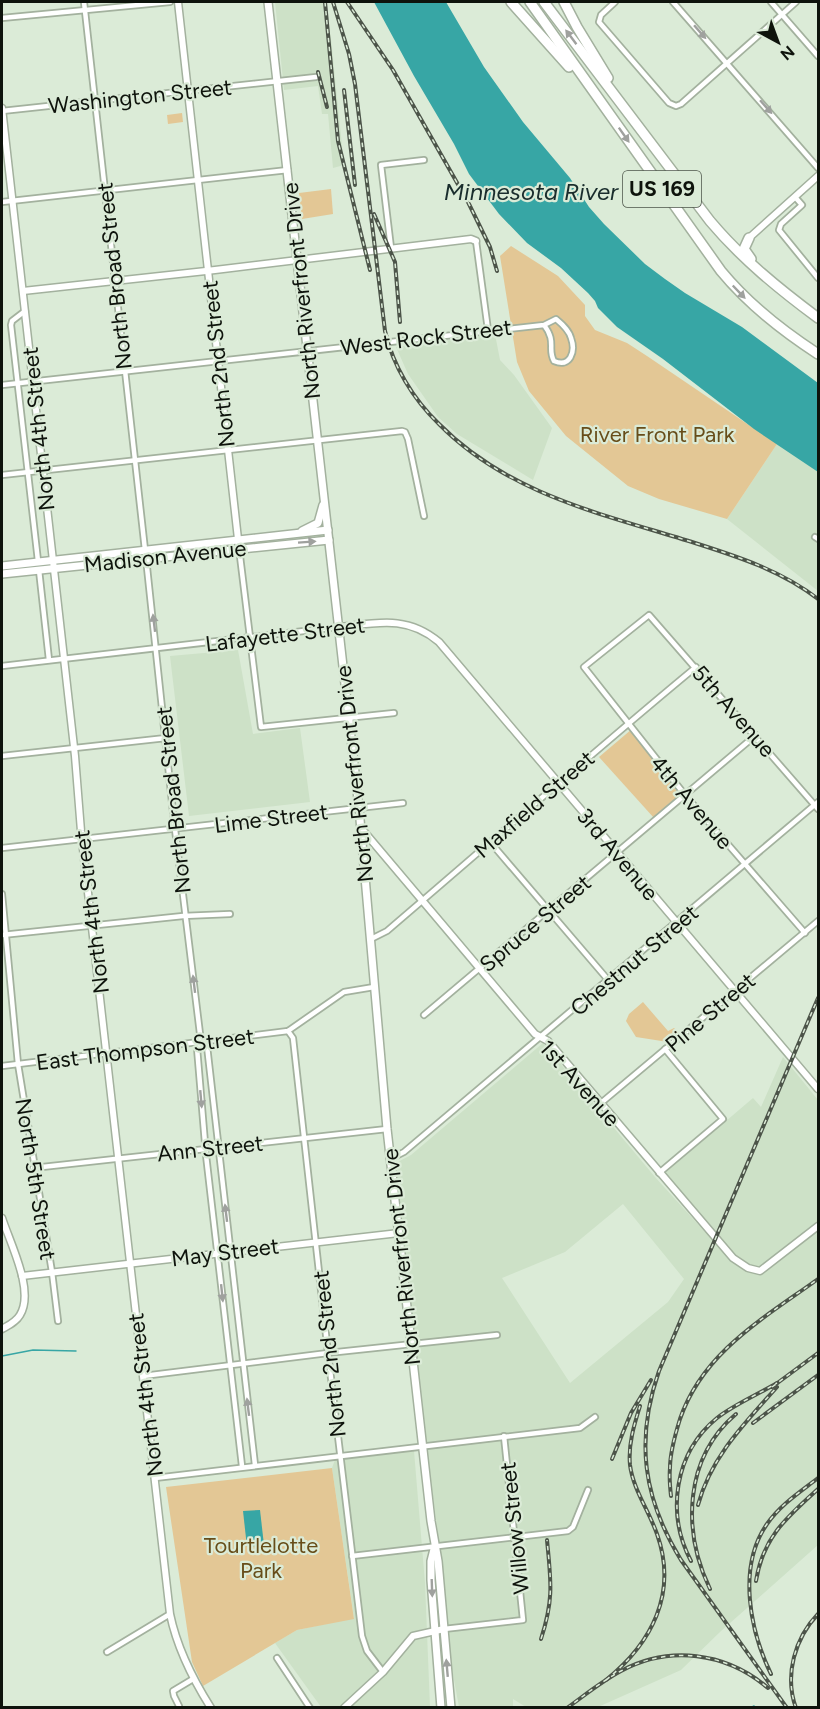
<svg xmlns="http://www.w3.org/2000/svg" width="820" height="1709" viewBox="0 0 820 1709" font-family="Figtree,sans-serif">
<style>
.built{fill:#cde1c7;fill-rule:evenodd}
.green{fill:#e3c795}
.water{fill:#37a6a5}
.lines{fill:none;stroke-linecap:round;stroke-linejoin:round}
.stream{stroke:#37a6a5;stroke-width:1.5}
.minor-casing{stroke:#a3b19e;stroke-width:8}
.tertiary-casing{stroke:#a3b19e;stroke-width:9}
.secondary-casing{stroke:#a3b19e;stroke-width:10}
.motorway-casing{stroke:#a3b19e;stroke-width:12}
.minor{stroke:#fff;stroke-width:4.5}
.tertiary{stroke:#fff;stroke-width:6}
.secondary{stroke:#fff;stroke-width:7}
.motorway{stroke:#fff;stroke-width:9}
.rail-casing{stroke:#4c5449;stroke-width:4}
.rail{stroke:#dbebd7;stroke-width:1.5;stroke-dasharray:4.5;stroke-linecap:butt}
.oneway{fill:#9fa19e}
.labels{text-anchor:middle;stroke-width:4.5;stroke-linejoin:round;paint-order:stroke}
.shield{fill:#dbebd7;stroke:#4c5449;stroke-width:1.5}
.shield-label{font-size:21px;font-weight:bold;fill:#0e130c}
.street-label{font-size:22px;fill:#0e130c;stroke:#dbebd7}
.park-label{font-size:22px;fill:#674d19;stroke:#dbebd7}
.water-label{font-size:24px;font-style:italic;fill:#1a2d2d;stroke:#dbebd7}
</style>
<rect width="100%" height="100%" fill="#dbebd7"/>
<g class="built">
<path d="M275,2H324L331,39L344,165L333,168L328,114H322L318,86L284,90Z"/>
<path d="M495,334L500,360L514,375L552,428L533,480L457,434L438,417L408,374L396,347Z"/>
<path d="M790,436L818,453V591L727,519L777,444Z"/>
<path d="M238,650L253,734L300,728L310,802L189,816L170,656Z"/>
<path d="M543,1043L655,1177L705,1232L708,1224L664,1174L753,1098L761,1107L783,1057L818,1100V1545L721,1631L681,1670L598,1707H526L513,1699V1707H459L445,1631V1587L418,1382L394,1164L411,1155ZM623,1204L684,1279L668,1302L570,1383L502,1278L565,1252Z"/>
<path d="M414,1451L425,1583L430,1707H321L275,1643L297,1630L354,1618L332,1468L336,1457Z"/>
</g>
<g class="green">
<path d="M182,113L183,122L168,124L167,115Z"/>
<path d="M331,189L333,214L302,219L299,193Z"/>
<path d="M511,246L558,276L585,305V316L595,330L627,343L647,356L777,444L727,519L659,499L628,486L566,436L529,391L517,362L500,256Z"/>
<path d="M632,729L680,796L654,818L599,757Z"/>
<path d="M643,1002L668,1031L674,1028L679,1033L668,1042L636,1037L626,1021L629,1014Z"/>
<path d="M332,1468L354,1619L297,1630L203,1686L192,1662L166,1487Z"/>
</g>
<g class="water">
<path d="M374,2H446L484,67L523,122L570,178L589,207L604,224L645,264L665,279L685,293L742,327L818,383V472L754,429L663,359L617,327L598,308L595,301L588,293L561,268L527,243L499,214L469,174L454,144L414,76Z"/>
<path d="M260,1510L264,1545L247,1547L243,1511Z"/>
</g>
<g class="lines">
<g class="stream">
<path d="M2,1356L33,1350L76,1351"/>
<path d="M750,1708L754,1706L756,1708"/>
</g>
<defs>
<g id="minor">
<path d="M84,2L145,550"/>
<path d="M615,2L601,15L599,22L669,103L676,106L681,104L796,2"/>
<path d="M673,2L818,168"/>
<path d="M771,2L818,56"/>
<path d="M2,18L170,2"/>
<path d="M2,111L316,77"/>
<path d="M795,197L802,205L781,224L779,230L818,278"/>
<path d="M2,202L288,170"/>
<path d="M476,241L488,330"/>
<path d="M391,248L381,165L424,160"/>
<path d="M25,311L12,321L11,325L38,561"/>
<path d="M2,385L544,325C557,342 547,349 554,361C570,368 576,352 571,338C569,330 562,324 556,319L544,325"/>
<path d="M2,475L402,431L405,432L408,439L424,516"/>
<path d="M815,537L818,539"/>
<path d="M239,548L261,727L394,713"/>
<path d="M146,558L174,821L201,1042L197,1048L206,1155L242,1466"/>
<path d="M39,570L49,660"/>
<path d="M2,666L339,627"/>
<path d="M2,756L166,738"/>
<path d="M491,843L609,981"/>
<path d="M2,848L403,803"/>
<path d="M2,894L18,1064L52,1272L58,1321"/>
<path d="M805,933L685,795L584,667L649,615L818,809"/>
<path d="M2,935L183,916L230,914"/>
<path d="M371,939L387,931C490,843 592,753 696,667"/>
<path d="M424,1015L756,735"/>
<path d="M288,1031L293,1038L328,1353L362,1636L367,1651L383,1672"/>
<path d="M201,1042L207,1046L255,1465"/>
<path d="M2,1066L288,1031L344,992L374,987"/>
<path d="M601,1103L818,921"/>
<path d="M390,1159L404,1152L818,802"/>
<path d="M33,1168L387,1129"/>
<path d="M659,1173L723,1119L665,1049"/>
<path d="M143,1376L328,1353L497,1335"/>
<path d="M155,1478L580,1428L595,1417"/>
<path d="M352,1556L568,1531L573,1527L588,1490"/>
<path d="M444,1629L523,1620L504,1436"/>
<path d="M107,1652L170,1614"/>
<path d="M277,1658L310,1708"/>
<path d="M179,1706L174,1696L173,1691L193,1679"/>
</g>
<g id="tertiary">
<path d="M178,2L239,548"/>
<path d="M2,108L75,756L81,831L170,1614C177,1648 192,1678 211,1708"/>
<path d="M749,238L818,176"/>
<path d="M23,291L215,270L471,239L476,241"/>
<path d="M339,627C377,623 407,615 439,642L818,1089"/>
<path d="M361,828L535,1034L548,1041L733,1258L748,1268L760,1271L818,1226"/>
<path d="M2,1218C10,1243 35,1291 20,1315C16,1322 9,1325 2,1329"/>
<path d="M22,1276L399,1233"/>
<path d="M344,1708L383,1672L413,1636L444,1629"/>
</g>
<g id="secondary">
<path d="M268,2L359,808L387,1129L431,1521L438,1561L451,1708"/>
<path d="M302,531L318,523L323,505"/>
<path d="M2,566L328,530"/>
<path d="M2,574L329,540"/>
<path d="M434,1549L431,1561V1580L441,1708"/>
</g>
<g id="motorway">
<path d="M511,2L569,67"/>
<path d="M530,2L721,271C749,305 781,330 818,354"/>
<path d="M544,2L710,221C742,259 779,289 818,318"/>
<path d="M564,2L577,27L608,78"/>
<path d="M749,238L744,249L751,259"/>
</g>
</defs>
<use href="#minor" class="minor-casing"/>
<use href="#tertiary" class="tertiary-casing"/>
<use href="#secondary" class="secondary-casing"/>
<use href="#motorway" class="motorway-casing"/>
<use href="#minor" class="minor"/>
<use href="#tertiary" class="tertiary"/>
<use href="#secondary" class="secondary"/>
<use href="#motorway" class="motorway"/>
<defs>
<g id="rail">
<path d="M325,2L338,141L370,270"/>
<path d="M333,2L349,54L355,84L385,331C393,366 413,399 439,424C509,495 603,514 695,543C739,557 782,571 818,599"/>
<path d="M347,2L393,70L468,202L490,247L497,271"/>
<path d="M318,72L327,107"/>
<path d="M344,90L355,185"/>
<path d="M374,214L395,262L400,322"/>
<path d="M772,1387L818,1353"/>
<path d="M753,1423L818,1375"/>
<path d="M612,1459L631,1413L651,1380"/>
<path d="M671,1496C670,1487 669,1478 670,1468C670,1452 675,1435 680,1419C703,1352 764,1318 818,1279"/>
<path d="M698,1505C711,1457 744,1424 777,1387"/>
<path d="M691,1561C666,1514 674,1453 717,1418C735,1404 757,1395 777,1383"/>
<path d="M756,1581C763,1537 787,1517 818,1489"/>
<path d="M710,1589C682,1531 684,1458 736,1414"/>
<path d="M541,1639C554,1599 551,1582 547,1540"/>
<path d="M771,1674C750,1631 737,1567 767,1524C780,1505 800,1492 818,1478"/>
<path d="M606,1680C652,1643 678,1593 657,1534C649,1511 633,1489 630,1465C628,1445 634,1425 640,1406"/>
<path d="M567,1708C585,1695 602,1681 621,1671C669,1645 726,1652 768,1688"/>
<path d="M787,1708L681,1560C643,1498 635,1440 659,1371L818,998"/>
<path d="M796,1708C784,1675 795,1638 818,1614"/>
</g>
</defs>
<use href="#rail" class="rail-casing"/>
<use href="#rail" class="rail"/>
</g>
<defs><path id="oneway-solid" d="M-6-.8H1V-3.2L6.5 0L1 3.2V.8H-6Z" transform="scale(1.5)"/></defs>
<g class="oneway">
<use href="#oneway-solid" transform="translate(700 32) rotate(49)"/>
<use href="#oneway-solid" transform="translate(571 37) rotate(-127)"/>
<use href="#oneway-solid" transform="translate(766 107) rotate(49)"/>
<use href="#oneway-solid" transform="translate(624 135) rotate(55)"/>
<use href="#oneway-solid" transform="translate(739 292) rotate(46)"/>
<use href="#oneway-solid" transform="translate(307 542) rotate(-4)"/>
<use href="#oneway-solid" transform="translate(154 623) rotate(-97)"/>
<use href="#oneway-solid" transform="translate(194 984) rotate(-97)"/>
<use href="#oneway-solid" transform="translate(201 1099) rotate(85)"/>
<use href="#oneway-solid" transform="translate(226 1213) rotate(-97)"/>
<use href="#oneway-solid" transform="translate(222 1293) rotate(84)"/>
<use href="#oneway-solid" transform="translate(248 1407) rotate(-97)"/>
<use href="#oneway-solid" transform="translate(432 1588) rotate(88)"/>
<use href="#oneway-solid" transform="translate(447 1668) rotate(-95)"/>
</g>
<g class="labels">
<rect class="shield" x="623" y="171" width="78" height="36" rx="4.5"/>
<g class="shield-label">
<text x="662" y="196">US 169</text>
</g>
<g class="street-label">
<text transform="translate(140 96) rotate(-6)" y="8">Washington Street</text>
<text transform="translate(114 276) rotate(-96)" y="8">North Broad Street</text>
<text transform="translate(301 291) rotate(-96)" y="8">North Riverfront Drive</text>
<text transform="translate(426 337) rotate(-7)" y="8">West Rock Street</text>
<text transform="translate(218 364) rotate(-96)" y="8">North 2nd Street</text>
<text transform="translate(38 429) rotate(-96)" y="8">North 4th Street</text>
<text transform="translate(165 556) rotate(-6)" y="8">Madison Avenue</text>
<text transform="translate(285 634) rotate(-7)" y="8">Lafayette Street</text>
<text transform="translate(734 711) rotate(49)" y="8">5th Avenue</text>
<text transform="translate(354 774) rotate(-96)" y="8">North Riverfront Drive</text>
<text transform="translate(173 800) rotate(-96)" y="8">North Broad Street</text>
<text transform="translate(692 802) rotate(50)" y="8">4th Avenue</text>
<text transform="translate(534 804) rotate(-41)" y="8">Maxfield Street</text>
<text transform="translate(271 818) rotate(-7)" y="8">Lime Street</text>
<text transform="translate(618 854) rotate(50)" y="8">3rd Avenue</text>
<text transform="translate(91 912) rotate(-97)" y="8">North 4th Street</text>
<text transform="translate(535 923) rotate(-40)" y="8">Spruce Street</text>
<text transform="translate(634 960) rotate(-40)" y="8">Chestnut Street</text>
<text transform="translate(710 1012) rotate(-40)" y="8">Pine Street</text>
<text transform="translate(145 1049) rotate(-7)" y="8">East Thompson Street</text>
<text transform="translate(580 1083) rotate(48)" y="8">1st Avenue</text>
<text transform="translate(210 1148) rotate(-6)" y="8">Ann Street</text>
<text transform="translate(36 1179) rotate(81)" y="8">North 5th Street</text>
<text transform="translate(225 1252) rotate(-7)" y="8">May Street</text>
<text transform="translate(401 1257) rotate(-96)" y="8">North Riverfront Drive</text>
<text transform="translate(329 1354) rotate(-96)" y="8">North 2nd Street</text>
<text transform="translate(145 1395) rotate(-97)" y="8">North 4th Street</text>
<text transform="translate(514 1528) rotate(-96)" y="8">Willow Street</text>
</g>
<g class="park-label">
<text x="657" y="442">River Front Park</text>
<text x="261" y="1553">Tourtlelotte<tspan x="261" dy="25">Park</tspan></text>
</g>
<g class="water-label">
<text x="531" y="200">Minnesota River</text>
</g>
</g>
<rect width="820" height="1709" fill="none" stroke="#0e130c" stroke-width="6"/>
<g transform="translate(778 42) rotate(139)" stroke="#dbebd7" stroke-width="4.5" paint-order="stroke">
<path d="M0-4.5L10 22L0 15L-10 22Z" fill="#0e130c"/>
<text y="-9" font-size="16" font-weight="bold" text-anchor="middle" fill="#0e130c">N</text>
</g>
</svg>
